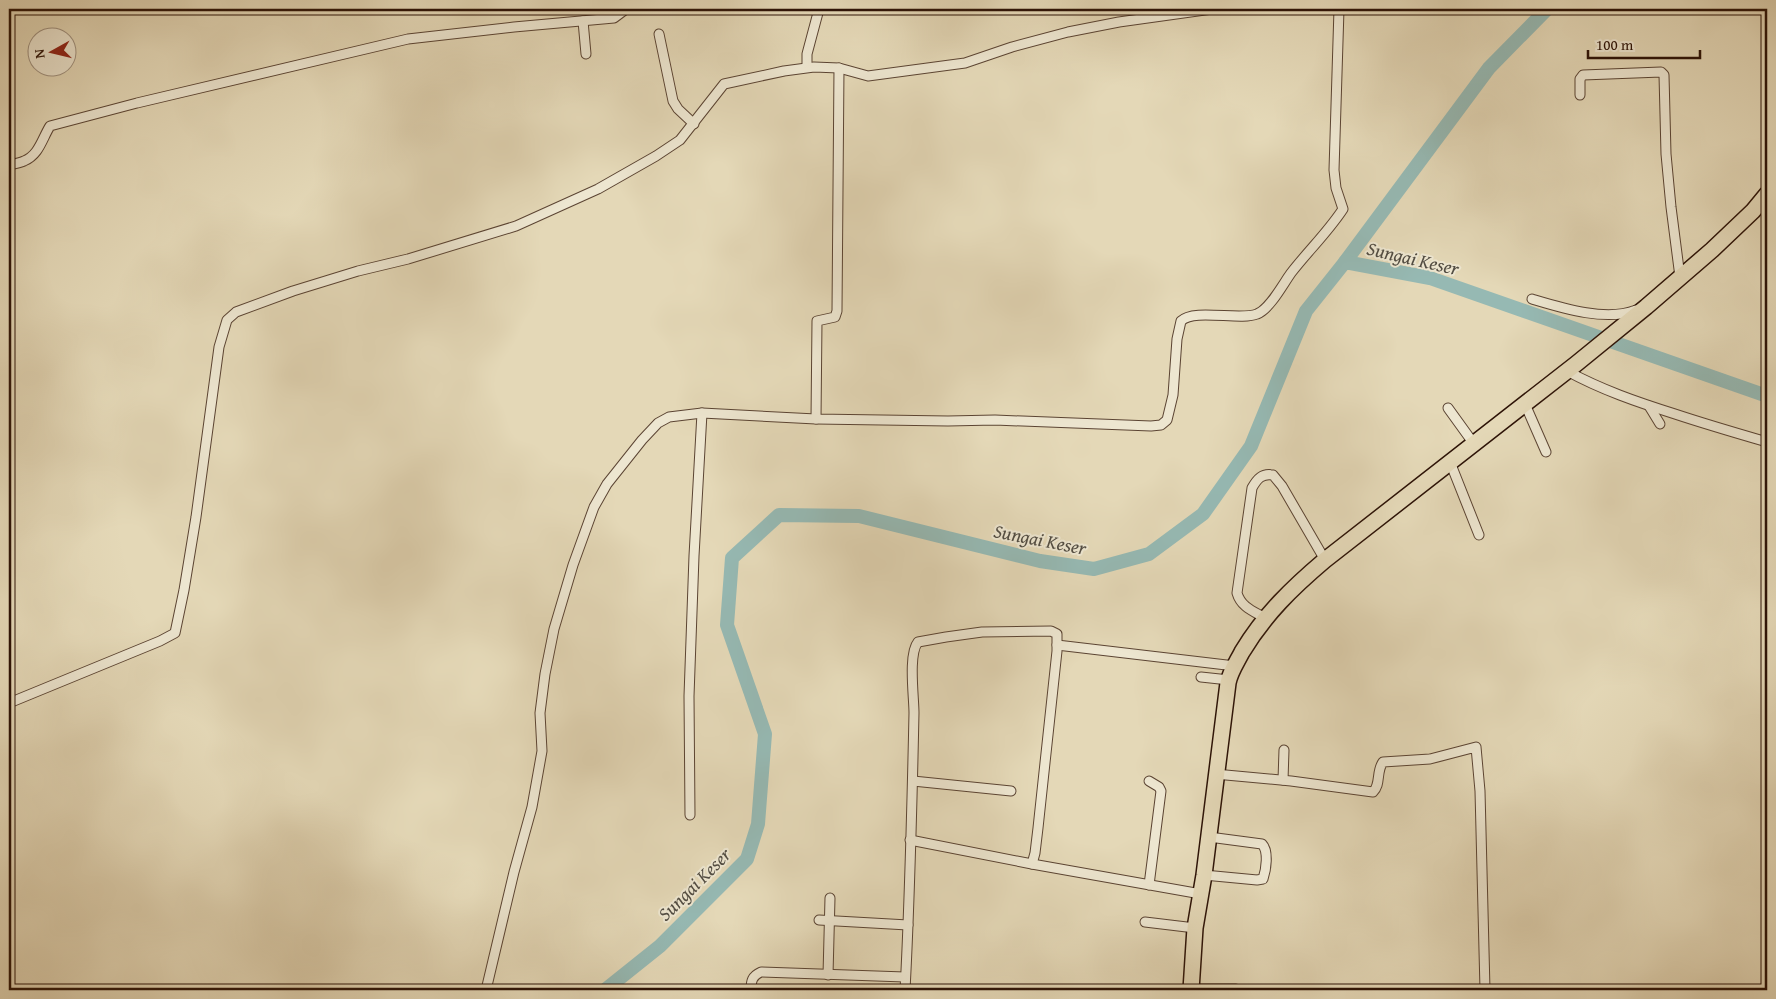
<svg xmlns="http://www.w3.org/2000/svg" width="1776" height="999" viewBox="0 0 1776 999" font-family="'Gentium Book Plus',serif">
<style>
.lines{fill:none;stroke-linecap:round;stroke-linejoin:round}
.river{stroke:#96b9b3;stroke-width:14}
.minor-casing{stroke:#5b4433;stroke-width:11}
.trunk-casing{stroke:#2d1307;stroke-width:18}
.minor{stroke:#ede6d0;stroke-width:9}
.trunk{stroke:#e4d8b7;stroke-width:15}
.labels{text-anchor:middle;stroke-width:4;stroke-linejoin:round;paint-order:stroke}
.water-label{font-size:19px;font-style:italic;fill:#524d43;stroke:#ede6d0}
</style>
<rect width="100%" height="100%" fill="#e4d8b7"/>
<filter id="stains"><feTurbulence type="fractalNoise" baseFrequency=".004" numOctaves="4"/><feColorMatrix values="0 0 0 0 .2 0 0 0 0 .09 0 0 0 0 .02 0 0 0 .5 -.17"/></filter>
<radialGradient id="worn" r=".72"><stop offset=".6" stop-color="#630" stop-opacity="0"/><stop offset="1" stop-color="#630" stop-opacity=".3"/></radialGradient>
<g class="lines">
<g class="river">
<path d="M1345,262L1489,68L1547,9"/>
<path d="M605,990L660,946L747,859L758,824L765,734L727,625L732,558L779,515L859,516L1040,561L1094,569L1149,554L1203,514L1251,446L1306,311L1345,262L1430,278L1767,396"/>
</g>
<defs>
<g id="minor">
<path d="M583,21L586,54"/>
<path d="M659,34L673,101L678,109L694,124"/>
<path d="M807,67V54L819,9"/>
<path d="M1580,95V79L1583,75L1661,72L1664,75L1666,154L1671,207L1680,277"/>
<path d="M9,165C14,164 20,163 24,161C39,155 42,139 50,126L137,103L408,39L514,27L614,18L626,9"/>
<path d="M1532,299C1562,308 1606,322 1636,310"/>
<path d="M1567,371C1602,390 1637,402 1675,414C1705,424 1736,433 1767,442"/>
<path d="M1525,404L1546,452"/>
<path d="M1649,406L1660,424"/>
<path d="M1448,408L1474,444"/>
<path d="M816,419L817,321L835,317L837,311L839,68"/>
<path d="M1450,462L1479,535"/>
<path d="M1265,618C1253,611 1241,607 1237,593L1252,488C1257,479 1262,473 1273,475L1282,486L1325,560"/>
<path d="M1057,645L1235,666"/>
<path d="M1201,677L1229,680"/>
<path d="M9,703L160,641L175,633L184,590L196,517L219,347L227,320L236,312L293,291L358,271L408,259L516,226L598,189L656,156L680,140L724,84L784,71L814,67L839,68L868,76L950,65L965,63L1012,47L1068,32L1119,22L1212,9"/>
<path d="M1215,774L1291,781L1373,792C1381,785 1376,771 1383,762L1430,759L1476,747L1480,791L1485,990"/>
<path d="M1283,780L1284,750"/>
<path d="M913,781L1011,791"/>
<path d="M1149,781L1159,787L1161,791L1149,885"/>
<path d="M690,815L689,696L694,556L702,413"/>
<path d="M910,840L1032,864L1201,894"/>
<path d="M1204,875L1257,880L1263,879C1266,870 1269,851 1262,844L1209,837"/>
<path d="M819,920L908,925"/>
<path d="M1145,922L1195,928"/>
<path d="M828,975L830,898"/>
<path d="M1191,989H1236"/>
<path d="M486,990L514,872L532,807L542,751L540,713L545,674L554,629L573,565L594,507L607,484L642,440L658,423L669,417L702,413L816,419L948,421L995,420L1151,426L1161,425L1167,420L1173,395L1177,339L1181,321C1194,308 1240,321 1257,314C1270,309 1283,284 1291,273C1308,251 1328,232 1343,209L1336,188L1334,170L1339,9"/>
<path d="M751,990C751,981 752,976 761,972L905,977"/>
<path d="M905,990C910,898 912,806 914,713C914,697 908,654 918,642L946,637L982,632L1051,631L1057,634V651L1038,828L1035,853L1032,864"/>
</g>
<path id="trunk" d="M1191,990L1195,928L1204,875L1228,683C1230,672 1237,662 1242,652C1265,614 1292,588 1325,560L1576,364L1646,307L1712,250L1753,211L1767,194"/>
</defs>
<use href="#minor" class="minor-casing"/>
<use href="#trunk" class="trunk-casing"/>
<use href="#minor" class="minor"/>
<use href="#trunk" class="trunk"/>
</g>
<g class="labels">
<g class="water-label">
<text transform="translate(1413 258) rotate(13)" y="7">Sungai Keser</text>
<text transform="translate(1040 539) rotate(11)" y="7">Sungai Keser</text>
<text transform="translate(694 884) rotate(-45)" y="7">Sungai Keser</text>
</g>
</g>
<rect width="1776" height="999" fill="none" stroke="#e4d8b7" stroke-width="30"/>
<rect x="10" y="10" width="1756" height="979" fill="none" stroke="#2d1307" stroke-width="2.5"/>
<rect x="15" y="15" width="1746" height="969" fill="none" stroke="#2d1307"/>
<g transform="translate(52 52) rotate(262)"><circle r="24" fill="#ede6d0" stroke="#a09280"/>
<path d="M0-4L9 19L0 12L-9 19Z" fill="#8f2418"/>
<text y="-8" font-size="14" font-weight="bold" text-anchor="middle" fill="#2d1307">N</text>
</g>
<path d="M1588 50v8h112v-8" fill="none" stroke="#2d1307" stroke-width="2.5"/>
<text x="1596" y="50" font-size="15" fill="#2d1307" stroke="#ede6d0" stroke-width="4" paint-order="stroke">100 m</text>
<rect width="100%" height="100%" filter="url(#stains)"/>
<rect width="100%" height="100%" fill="url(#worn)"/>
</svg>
